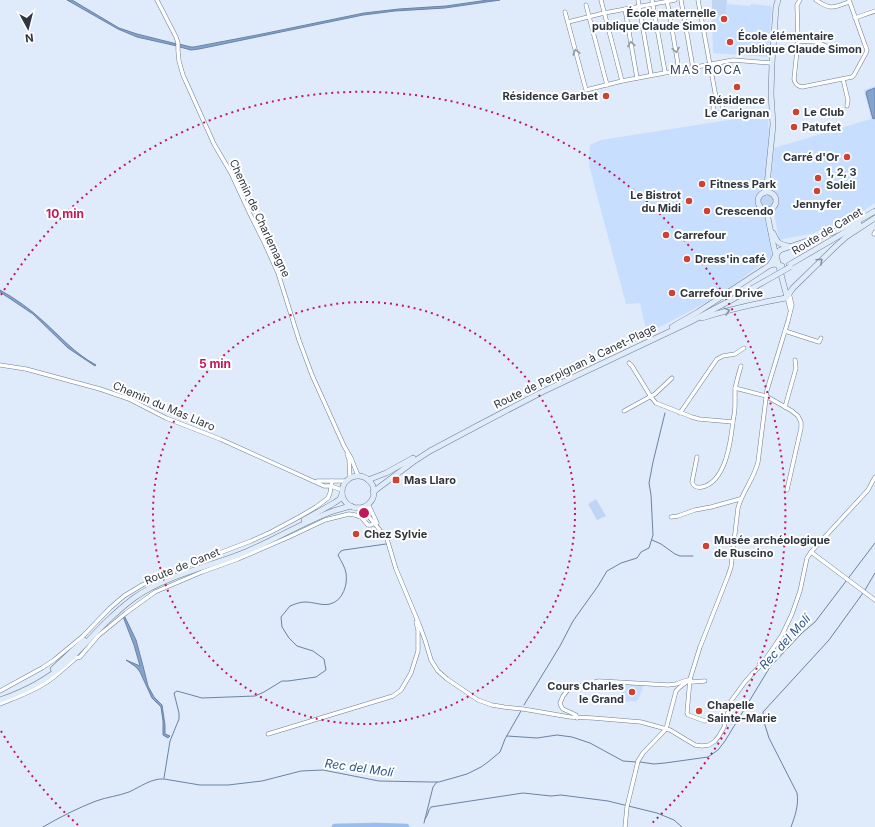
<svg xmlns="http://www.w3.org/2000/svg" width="875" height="827" viewBox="0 0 875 827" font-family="Inter,sans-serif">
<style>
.built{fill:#c7deff}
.green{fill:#bfd5f3}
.water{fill:#84a4cf;stroke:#6a83a4}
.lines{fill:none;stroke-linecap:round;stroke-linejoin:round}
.stream{stroke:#6a83a4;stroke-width:1}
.street-casing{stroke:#6d7e95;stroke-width:4.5}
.secondary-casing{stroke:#6d7e95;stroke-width:6}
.highway-casing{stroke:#cdcfd1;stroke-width:7}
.street{stroke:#fff;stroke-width:3.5}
.secondary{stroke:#e0ebfa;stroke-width:5}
.highway{stroke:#99bdef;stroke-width:6}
.secondary-bridge-casing{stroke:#6d7e95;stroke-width:6;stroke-linecap:butt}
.secondary-bridge{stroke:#e0ebfa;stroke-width:5}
.oneway{stroke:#979aa0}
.oneway2{stroke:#88909d}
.ring{fill:none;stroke:#c2185b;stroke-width:2;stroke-dasharray:2 4}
.poi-dot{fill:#ce4133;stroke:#fff;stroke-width:1.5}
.labels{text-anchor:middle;stroke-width:4;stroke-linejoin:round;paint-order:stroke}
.poi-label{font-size:11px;font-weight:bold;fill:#2f3640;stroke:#fff;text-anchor:start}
.street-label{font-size:11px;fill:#2f3640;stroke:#fff}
.neighbourhood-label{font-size:12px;letter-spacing:1px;fill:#37465b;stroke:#fff}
.water-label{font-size:12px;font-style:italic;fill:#2b558c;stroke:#fff}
.centre{fill:#c2185b;stroke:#fff;stroke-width:2}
.ring-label{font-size:12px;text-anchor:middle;font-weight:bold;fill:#c2185b;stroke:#fff;stroke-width:4;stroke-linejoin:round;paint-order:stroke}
</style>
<rect width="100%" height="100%" fill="#dfeafa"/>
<g class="built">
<path d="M727,4L750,6L751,4L771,6L772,7L768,57L713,53L712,15L726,16Z"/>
<path d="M875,86V203L860,213L814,233L779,240L774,213V207L775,205L773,194L770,193L774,148L871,119L864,90Z"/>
<path d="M767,114L769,130L764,193L761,195L758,200L761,207L763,209L772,256L718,296L647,334L640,303L626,304L589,165L590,145L601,140Z"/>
<path d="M626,684L642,685L643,687L638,700L636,701L617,702Z"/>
</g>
<g class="green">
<path d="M712,0H727L726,16L712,15Z"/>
<circle cx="767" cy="201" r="9"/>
<path d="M596,499L606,516L597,520L588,504Z"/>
</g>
<g class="water">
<path d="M67,0H72L119,28L137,34L177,44V46L137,37L118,29Z"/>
<path d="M488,0H500L445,8L395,11L363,15L199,49L191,50L180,47L179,44L191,47H194L262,34L364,13L399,9L446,6Z"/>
<path d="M875,88V118L873,119L866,93L867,91Z"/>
<path d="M0,290C16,299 30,309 43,321C61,337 74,353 96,365L95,366L68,348L33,314L0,292Z"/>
<path d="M123,613L136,640L143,666L148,686L154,697L162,705L165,725V734L170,736L168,738L163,735V721L161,707L152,698L140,672L136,667L126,660L140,666L134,645L122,614Z"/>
</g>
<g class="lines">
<g class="stream">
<path d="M652,540L661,544L675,554L680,556H693"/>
<path d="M865,590L875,573"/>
<path d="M524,705L560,646L573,621L598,586L607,571L621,563L637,558L641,552L649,548L653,535L651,495L649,483L653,462L665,413"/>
<path d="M507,736L537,738L557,735L572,737L590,743L623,761L636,762"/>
<path d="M640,762L654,764L665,763L708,757L718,750L725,741L770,667L802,633L815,622L875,543"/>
<path d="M164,778L170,741L179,719V713L174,693L177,691L202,698L255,696L264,692L282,681H288L316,677L326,670L324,659L313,651L297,646L289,638L282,627L281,617L290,606C295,604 300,602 305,602C314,602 322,606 330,604C343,601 348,584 346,573C345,567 341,561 338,555L341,551L344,550L386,544"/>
<path d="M425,819C428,816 428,810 431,807L523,793L551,796L561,795L608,801L657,813L674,820L682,827"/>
<path d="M424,823L433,787L437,782"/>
<path d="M43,827C60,817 78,808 96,801C107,797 118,796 129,792C140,787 152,778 164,779L200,785H228L262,781L301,771L323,770L379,781L432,782H439L467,774L481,767L488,762L500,752L505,739L521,711"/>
<path d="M791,827C795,816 799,805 797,793L769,738L764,722L763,712L829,640L863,593"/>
</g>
<defs>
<g id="street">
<path d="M157,0L176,37L178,43V51L179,61L183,75L214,144L231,173L250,214L264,242L278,273L299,340L312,375L344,446L351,458L357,473L359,476"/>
<path d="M601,0L622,81"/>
<path d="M638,0L651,75"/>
<path d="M652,0L665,72"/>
<path d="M667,0L679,70"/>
<path d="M681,0L693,68"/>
<path d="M698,0L717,103"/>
<path d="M800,0L797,5L798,41L794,79C795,84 797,86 802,87L852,77L854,75L866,53L867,50L865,45L849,0"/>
<path d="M816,0C830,10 833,8 849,2"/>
<path d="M586,5L607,85"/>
<path d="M625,9L637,78"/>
<path d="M565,12L586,90L622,81L733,60L772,63"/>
<path d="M855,18L875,11"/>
<path d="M568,22L604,13L675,0"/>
<path d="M798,41L817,42L826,46"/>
<path d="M843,79L848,100L847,106"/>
<circle cx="718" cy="108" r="5"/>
<path d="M874,234L875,232"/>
<path d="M787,297L790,309"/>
<path d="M785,331L819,342L821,338"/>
<path d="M629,363L632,366L651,397L656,403L692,417L699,419L733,422"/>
<path d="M0,365L26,369L100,389L129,399L166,418L220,439L324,486H331L342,490"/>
<path d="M735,388L766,396L792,411L798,416L801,422V428L787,490"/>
<path d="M785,407L796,368L795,360"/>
<path d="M624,411L655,394L672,378"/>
<path d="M680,413L717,359L723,356L735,354L744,348"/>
<path d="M347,454L349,459L350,478"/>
<path d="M697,457L692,482C694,487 697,488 702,487C726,482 731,440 733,421C734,416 735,410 735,405C735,400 735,395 735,390C736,382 739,373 741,366"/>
<path d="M317,481H346"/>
<path d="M368,504L377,523"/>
<path d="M358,507L366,513L387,539L396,569L419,624L425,640L431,660L438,671L447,679L478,700L492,705L504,707L523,709L570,717L593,718L641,722L670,730L695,745L702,746L709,745L715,741L719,736L724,727L731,701L745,682L753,673L763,663L782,635L792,614L800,591L807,558L811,552L868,490L875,477"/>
<path d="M671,517L678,516L695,510L711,507L740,499"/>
<path d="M811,552L875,600"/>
<path d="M74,655L76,658L80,657L98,636L126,613L155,592L202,572L238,559L289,537L325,520L349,514L355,515L361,517L368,525H371L376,522"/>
<path d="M690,679L692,682L705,681"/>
<path d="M0,691L42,668L54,660L83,636L110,608L124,596L142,585L159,577L175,570L251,541L271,532L299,517L316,507L328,498L330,493L332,481"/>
<path d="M0,704C17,697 35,691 50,680C59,673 68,665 76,658"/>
<path d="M577,718L576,715L563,709L561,706L560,703L563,696L567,691L572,688L599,681L668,685L676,684L687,680"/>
<path d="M705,721L688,715L687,713L690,679L700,647L728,576L731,567L738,508C742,492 754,479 758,462L767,390L788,321L792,305L789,293"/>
<path d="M268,734L393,696L401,690L411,673L418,651V630L416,622"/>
<path d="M625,827L627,807L638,761L643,753L666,729L676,691C680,686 685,684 690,679"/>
</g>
<g id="secondary">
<path d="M765,192L767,185L773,125L771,94L772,63L776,7L778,0"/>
<circle cx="767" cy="201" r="9"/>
<path d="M766,210L767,213L774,248L787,297"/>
<path d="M773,233C777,242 778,244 788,246"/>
<path d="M770,265L776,255L780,250L831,233L854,223L875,211"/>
<path d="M789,265L859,224"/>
<path d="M702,318C730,309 758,303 786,298L793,288L836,246L846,237L875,218"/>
<path d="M672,327L698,312L770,265L775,264L782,266"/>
<circle cx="358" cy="492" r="16"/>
<path d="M368,480L386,473L413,458"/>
<path d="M373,492L413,462L430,451L477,426L542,392L690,322L746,292L774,276"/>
<path d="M304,520L334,503L340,499L342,494"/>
<path d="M53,669L84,640"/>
<path d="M0,700C23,692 47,680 66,663C72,658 77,652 83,646C99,629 115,612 134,598C166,575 212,566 248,551C275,539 301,524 328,513C335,510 343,508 351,506"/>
</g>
<path id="highway" d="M335,827L376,826L406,827"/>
</defs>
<use href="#street" class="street-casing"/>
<use href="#secondary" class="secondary-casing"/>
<use href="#highway" class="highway-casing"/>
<use href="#street" class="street"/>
<use href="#secondary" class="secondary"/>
<use href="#highway" class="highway"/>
<defs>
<path id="secondary-bridge" d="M774,276L790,267"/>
</defs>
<use href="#secondary-bridge" class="secondary-bridge-casing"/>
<use href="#secondary-bridge" class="secondary-bridge"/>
</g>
<defs><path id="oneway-chevron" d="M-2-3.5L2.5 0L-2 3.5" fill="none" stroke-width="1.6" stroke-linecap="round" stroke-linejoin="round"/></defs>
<g class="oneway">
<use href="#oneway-chevron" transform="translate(631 44) rotate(-100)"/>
<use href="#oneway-chevron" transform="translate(676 50) rotate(80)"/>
<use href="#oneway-chevron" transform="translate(576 52) rotate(-105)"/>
</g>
<g class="oneway2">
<use href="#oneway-chevron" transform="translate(820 261) rotate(-43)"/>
<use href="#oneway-chevron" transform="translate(727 311) rotate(-15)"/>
</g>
<g class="ring">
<circle cx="364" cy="513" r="211"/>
<path d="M78 825A423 423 0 0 1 1 731M1 295A423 423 0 1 1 650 825"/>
</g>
<g class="poi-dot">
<circle cx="724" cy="19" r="4"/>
<circle cx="730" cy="42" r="4"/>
<circle cx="737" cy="87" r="4"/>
<circle cx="606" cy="96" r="4"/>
<circle cx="796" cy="112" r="4"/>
<circle cx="794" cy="127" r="4"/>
<circle cx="847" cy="157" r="4"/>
<circle cx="818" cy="178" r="4"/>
<circle cx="702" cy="184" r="4"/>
<circle cx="817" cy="191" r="4"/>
<circle cx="689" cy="201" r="4"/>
<circle cx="707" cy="211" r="4"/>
<circle cx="666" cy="235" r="4"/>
<circle cx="687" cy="259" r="4"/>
<circle cx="672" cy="293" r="4"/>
<rect x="392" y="476" width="8" height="8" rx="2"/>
<circle cx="356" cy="534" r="4"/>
<circle cx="706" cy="546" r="4"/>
<circle cx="632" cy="692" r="4"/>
<circle cx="699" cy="711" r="4"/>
</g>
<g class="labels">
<g class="poi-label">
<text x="716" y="17" text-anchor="end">École maternelle<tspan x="716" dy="13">publique Claude Simon</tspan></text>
<text x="738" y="40">École élémentaire<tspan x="738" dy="13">publique Claude Simon</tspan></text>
<text x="598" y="100" text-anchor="end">Résidence Garbet</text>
<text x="737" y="104" text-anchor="middle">Résidence<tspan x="737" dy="13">Le Carignan</tspan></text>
<text x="804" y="116">Le Club</text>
<text x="802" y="131">Patufet</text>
<text x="839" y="161" text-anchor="end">Carré d'Or</text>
<text x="826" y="176">1, 2, 3<tspan x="826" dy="13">Soleil</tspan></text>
<text x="710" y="188">Fitness Park</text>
<text x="681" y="199" text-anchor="end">Le Bistrot<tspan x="681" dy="13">du Midi</tspan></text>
<text x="817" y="208" text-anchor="middle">Jennyfer</text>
<text x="715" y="215">Crescendo</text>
<text x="674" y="239">Carrefour</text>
<text x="695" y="263">Dress'in café</text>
<text x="680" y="297">Carrefour Drive</text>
<text x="404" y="484">Mas Llaro</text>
<text x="364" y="538">Chez Sylvie</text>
<text x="714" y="544">Musée archéologique<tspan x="714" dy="13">de Ruscino</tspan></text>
<text x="624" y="690" text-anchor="end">Cours Charles<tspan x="624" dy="13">le Grand</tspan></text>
<text x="707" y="709">Chapelle<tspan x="707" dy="13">Sainte-Marie</tspan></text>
</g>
<g class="street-label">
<text transform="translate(260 218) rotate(65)" y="4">Chemin de Charlemagne</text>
<text transform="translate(827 231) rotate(-31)" y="4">Route de Canet</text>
<text transform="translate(575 366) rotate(-26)" y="4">Route de Perpignan à Canet-Plage</text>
<text transform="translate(164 406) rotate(23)" y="4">Chemin du Mas Llaro</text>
<text transform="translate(182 566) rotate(-22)" y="4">Route de Canet</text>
</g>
<g class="neighbourhood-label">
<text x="706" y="74">MAS ROCA</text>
</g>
<g class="water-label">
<text transform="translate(785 642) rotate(-48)" y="4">Rec del Molí</text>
<text transform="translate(359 768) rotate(8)" y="4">Rec del Molí</text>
</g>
</g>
<circle cx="364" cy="513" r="6" class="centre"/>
<g class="ring-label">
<text x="65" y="218">10 min</text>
<text x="215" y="368">5 min</text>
</g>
<g transform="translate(28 28) rotate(173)" stroke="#ffffff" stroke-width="3" paint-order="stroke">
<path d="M0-3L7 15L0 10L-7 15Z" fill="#2f3640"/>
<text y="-6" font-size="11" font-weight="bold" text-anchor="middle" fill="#2f3640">N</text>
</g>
</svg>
